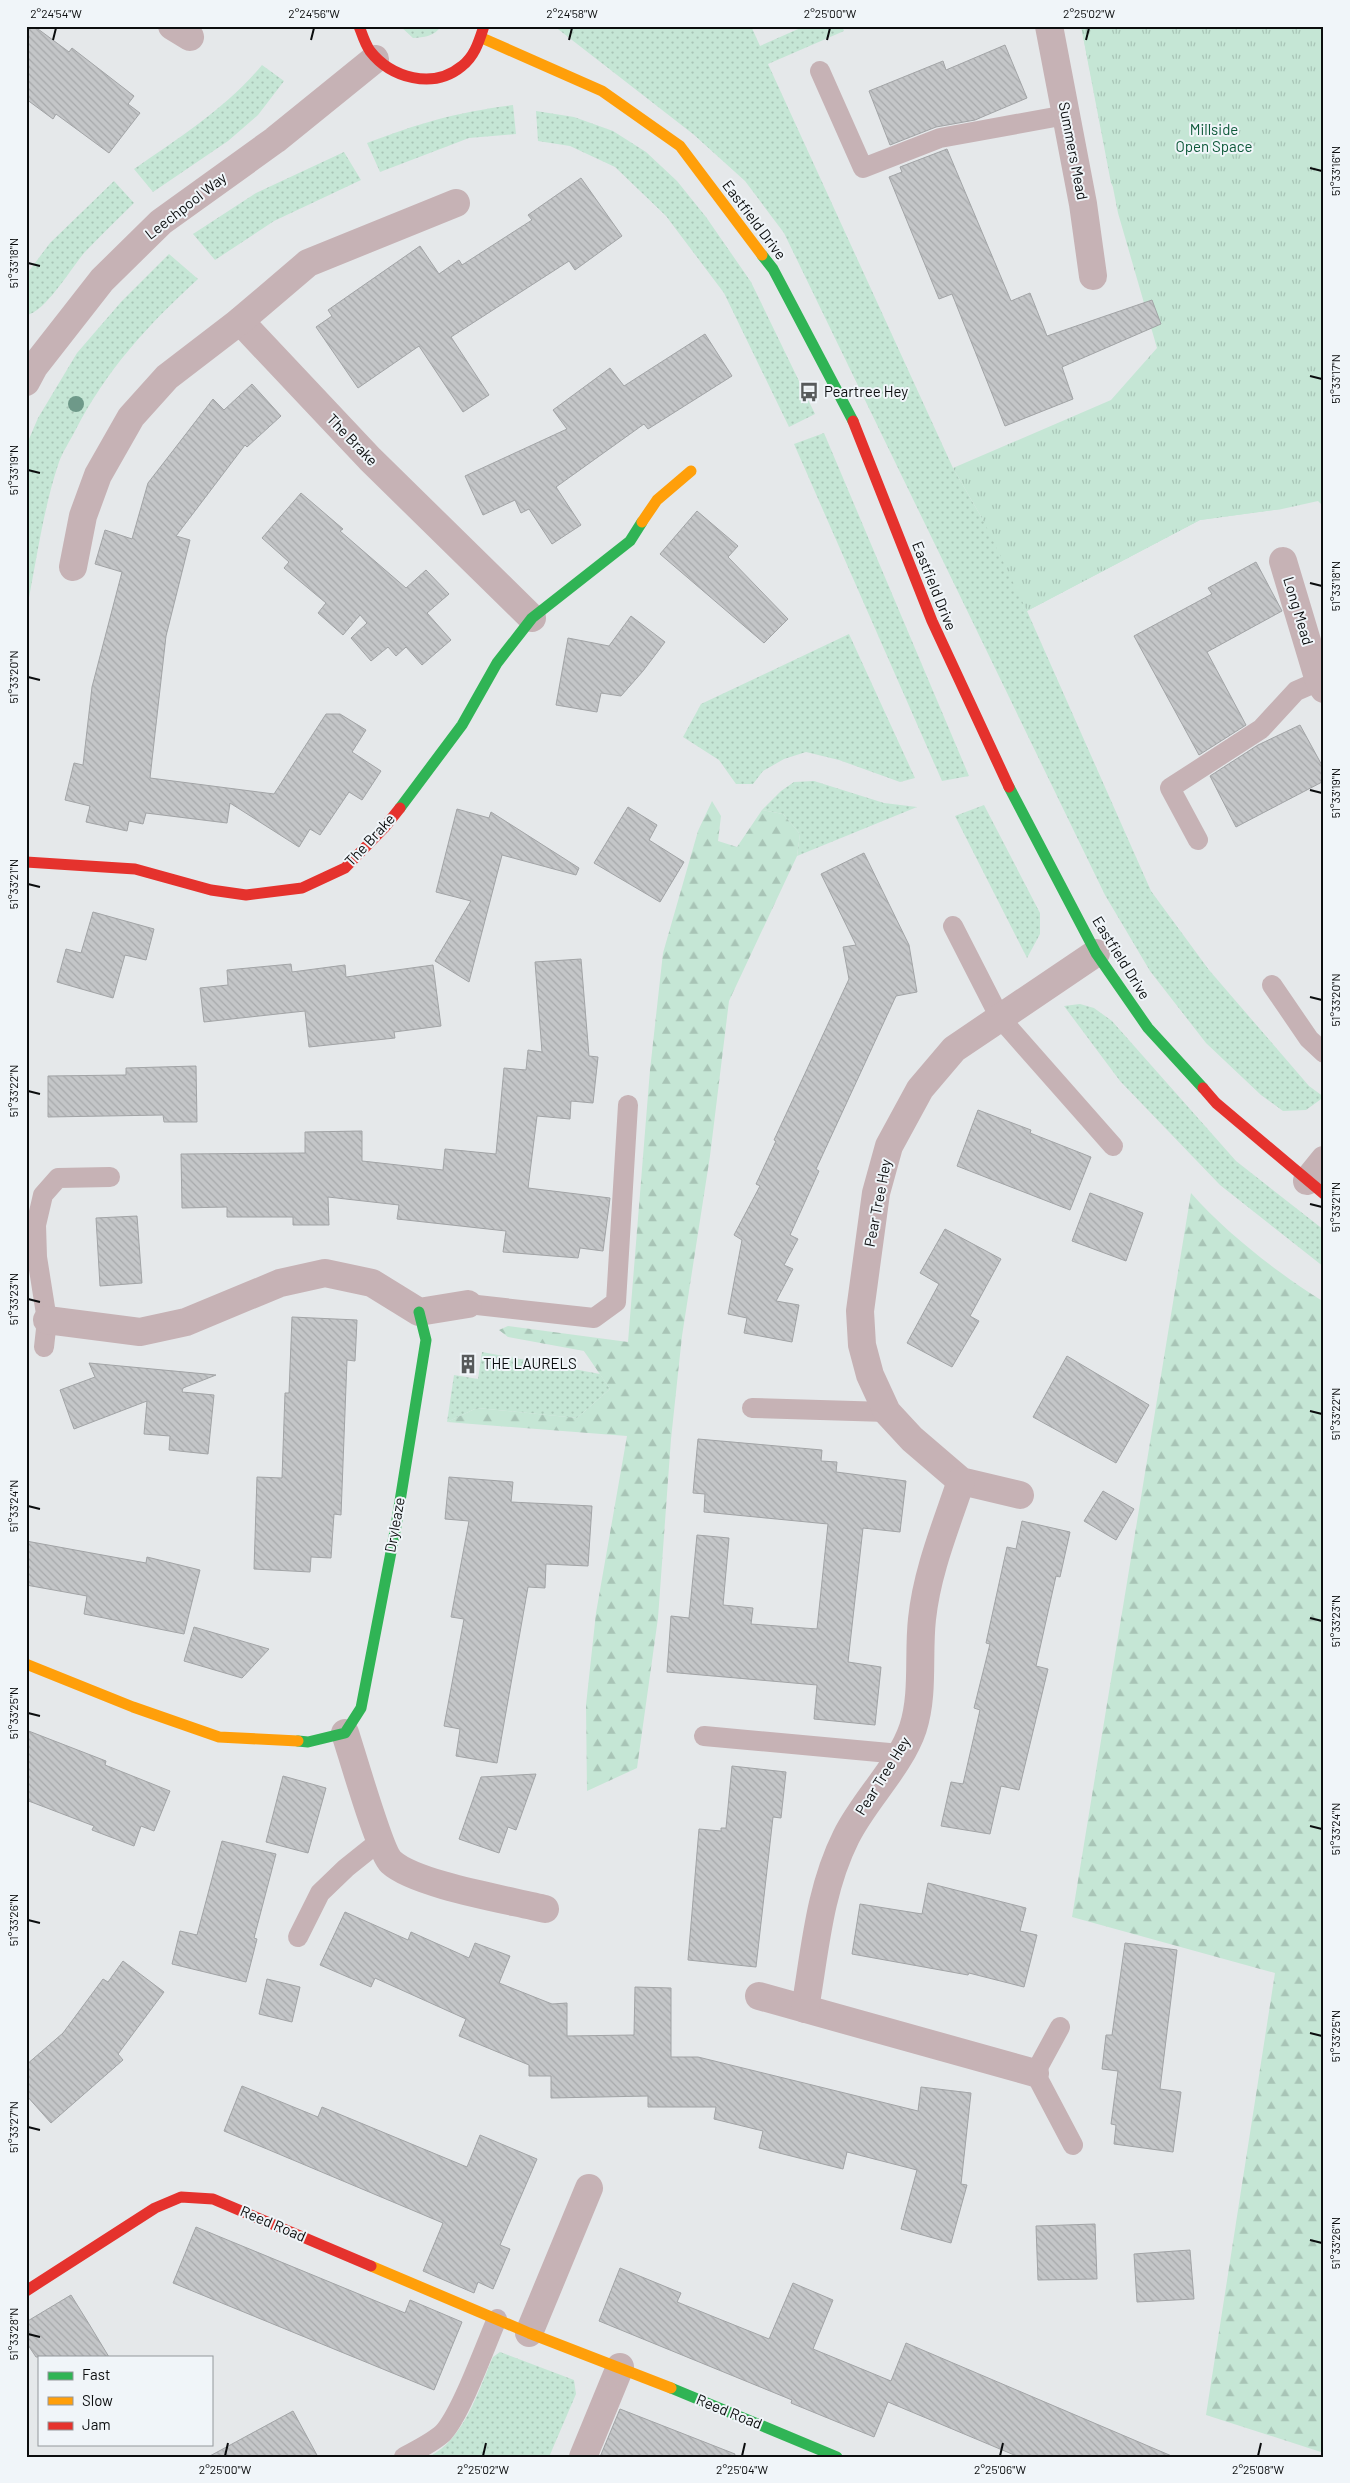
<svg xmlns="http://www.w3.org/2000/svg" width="1350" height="2483" viewBox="0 0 1350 2483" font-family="Barlow,sans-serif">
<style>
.grass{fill:url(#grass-dots)}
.forest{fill:url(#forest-firs)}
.park{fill:url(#park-tufts)}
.building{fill:url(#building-back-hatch);stroke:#a2a4a6}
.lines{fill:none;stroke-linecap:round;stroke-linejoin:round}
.lane{stroke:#c6b2b5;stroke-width:20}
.street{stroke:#c6b2b5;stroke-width:28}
.fast{stroke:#30b455;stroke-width:11}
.slow{stroke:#ff9f0a;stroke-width:11}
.jam{stroke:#e5322d;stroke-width:11}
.tree{fill:#6e9989}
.ticks{fill:none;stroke:#0b0d0e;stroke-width:2}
.labels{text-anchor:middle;stroke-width:4;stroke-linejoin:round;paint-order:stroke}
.park-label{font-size:15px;fill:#0d5939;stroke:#f0f5f9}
.street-label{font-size:15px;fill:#0b0d0e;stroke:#f0f5f9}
.poi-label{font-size:15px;fill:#0b0d0e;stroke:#f0f5f9;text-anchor:start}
.neatline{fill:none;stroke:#0b0d0e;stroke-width:2}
.ticks-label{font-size:12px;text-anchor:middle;fill:#0b0d0e}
</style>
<defs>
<pattern id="grass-dots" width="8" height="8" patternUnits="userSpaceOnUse" patternTransform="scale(1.25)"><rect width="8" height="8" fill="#c5e6d5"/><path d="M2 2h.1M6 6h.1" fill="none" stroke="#a8c4b6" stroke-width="1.8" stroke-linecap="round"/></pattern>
<pattern id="forest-firs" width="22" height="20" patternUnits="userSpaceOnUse" patternTransform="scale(1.25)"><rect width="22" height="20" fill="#c5e6d5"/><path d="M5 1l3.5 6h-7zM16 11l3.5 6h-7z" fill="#a8c4b6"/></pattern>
<pattern id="park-tufts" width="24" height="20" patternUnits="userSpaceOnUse" patternTransform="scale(1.25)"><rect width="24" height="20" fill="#c5e6d5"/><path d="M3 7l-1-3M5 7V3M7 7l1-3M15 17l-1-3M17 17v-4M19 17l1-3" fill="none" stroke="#a8c4b6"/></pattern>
<pattern id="building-back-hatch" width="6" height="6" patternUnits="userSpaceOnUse" patternTransform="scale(1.25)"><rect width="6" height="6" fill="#c4c6c8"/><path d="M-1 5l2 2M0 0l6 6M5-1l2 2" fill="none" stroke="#a7a9ab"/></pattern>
</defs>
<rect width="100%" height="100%" fill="#e5e8ea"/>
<g class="grass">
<path d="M400,26H441C434,37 424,37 413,38Z"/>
<path d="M554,26H751L760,46L805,26H842L844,31L768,64L953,468L983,520L1099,469L1189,323L1111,183L1081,26L1282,509L1200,520L1027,611L1151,891L1209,970L1309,1086L1324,1097L1306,1110L1283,1111L1261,1095L1206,1043L1150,971L1105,895L784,233L745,181L693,134Z"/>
<path d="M262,65L284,81L258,115L228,141L153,192L134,169C180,137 226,108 262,65Z"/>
<path d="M513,105L516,134L469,138L380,172L367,143C419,123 457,112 513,105Z"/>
<path d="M536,111L574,117L613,131L646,152L677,181L706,217L751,282L815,414L789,427L724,293L666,216L615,167L570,146L538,141Z"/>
<path d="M344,152L361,180L274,221L215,260L193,234L256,193Z"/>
<path d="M114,181L134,203C117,220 100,236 84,253C72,267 44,314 26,315V275L50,243Z"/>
<path d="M169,254L198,279C147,326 107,369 75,431C70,441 63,451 59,462C43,509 36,564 26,613V446L38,418L77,353L121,302Z"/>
<path d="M824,433L969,776L942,781L794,444Z"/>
<path d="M849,634L915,778L900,782L839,760L806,752L784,759L763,771L753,784H736L719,760L683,737L701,704Z"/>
<path d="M814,781L884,803L917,807L797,856L800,834L783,814L762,810L781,791L794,782Z"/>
<path d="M984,805L1040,913V934L1027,958L955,816Z"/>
<path d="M1080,1004L1094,1008L1112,1021L1236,1161L1324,1230V1267L1220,1185L1120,1081L1064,1006Z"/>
<path d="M482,1352L600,1374L610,1389L577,1418L477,1408L447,1422L454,1375L478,1379Z"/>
<path d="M500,2352L574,2380L576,2394L549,2457H429C465,2438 478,2391 493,2357Z"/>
</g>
<g class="forest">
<path d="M712,801L721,816L718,841L737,847L762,810L783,814L800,834L797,856L729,1001L710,1156L682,1336L671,1439L658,1618L637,1768L587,1791L586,1705L596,1613L627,1436L447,1422L477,1408L577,1418L610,1389L584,1351L508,1337L499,1330L508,1326L628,1342L650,1070L663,953L698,831Z"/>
<path d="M1191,1193C1226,1233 1279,1274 1324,1302V2453L1206,2415L1275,1973L1072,1917Z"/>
</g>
<path class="park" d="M1081,26H1324V507L1318,501L1282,509L1200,520L1027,611L983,520L953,468L1111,400L1157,348L1118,213Z"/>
<g class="building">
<path d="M26,26H34L69,52L72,48L134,96L128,104L140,113L109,153L56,114L53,119L26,99Z"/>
<path d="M1005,45L1027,98L975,120L936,127L890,145L869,91L943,61L946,70Z"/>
<path d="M947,149L1011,301L1030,293L1047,336L1152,300L1161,324L1062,367L1073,399L1005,426L952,294L939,299L889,177L902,172L900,167Z"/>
<path d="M581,178L622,236L575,270L569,261L451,337L489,395L463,412L419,346L358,388L316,327L332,316L328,310L420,246L439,274L459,260L462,265L532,220L528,215Z"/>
<path d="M705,334L732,376L648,429L644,424L556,487L581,525L552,544L529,509L521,513L515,500L483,515L465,476L567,429L553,410L610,368L624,386Z"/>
<path d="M252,384L281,416L247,447L245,445L176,536L190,540L166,636L150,778L274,794L326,714H340L366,730L352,752L381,771L362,800L349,792L320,835L310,829L299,847L230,803L227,823L146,813L143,824L129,821L127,831L86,822L90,806L65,800L74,763L83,765L92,687L122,572L95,564L105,530L132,539L148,483L213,399L224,410Z"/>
<path d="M301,493L343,529L340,531L406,588L426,570L449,594L427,613L451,640L422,665L406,647L396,656L388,647L371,661L351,638L367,623L360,615L343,635L318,613L326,603L284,568L289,562L262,538Z"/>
<path d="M697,511L738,546L728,557L788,619L764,643L660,554Z"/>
<path d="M1256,562L1282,611L1207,652L1246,725L1199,755L1134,636L1212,594L1208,588Z"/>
<path d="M631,616L665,642L643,671L621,696L601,693L597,712L556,705L568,638L609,646Z"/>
<path d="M1300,725L1324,769V781L1236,827L1210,776L1258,745Z"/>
<path d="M628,807L657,825L649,840L684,862L660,902L594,863Z"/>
<path d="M457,809L489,818L491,812L579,868L576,875L502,855L469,982L435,961L471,901L436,892Z"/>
<path d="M864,853L909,945L917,992L896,996L816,1169L819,1171L790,1235L798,1239L784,1265L793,1269L776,1301L799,1305L792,1342L744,1333L747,1318L728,1314L742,1240L734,1235L760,1186L756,1184L776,1141L774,1140L849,979L843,947L856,945L821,874Z"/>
<path d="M93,912L154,929L146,960L125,955L113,998L57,982L66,949L81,953Z"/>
<path d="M581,959L589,1056L598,1057L593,1103L571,1101L570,1119L537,1116L528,1188L610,1198L603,1251L580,1248L578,1258L503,1252L506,1231L397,1219L399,1205L328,1197L329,1225H293V1217H227V1207L182,1208L181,1154L305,1153V1132L362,1131V1161L443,1170L445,1149L496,1154L504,1068L526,1070L528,1050L542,1052L535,962Z"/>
<path d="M291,964L292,972L345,965L346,977L433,965L441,1026L394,1032L395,1038L309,1047L305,1011L204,1022L200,988L228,985L227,970Z"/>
<path d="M196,1066L197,1122H164L163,1115L48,1117V1076L126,1075V1068Z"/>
<path d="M978,1110L1031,1130L1030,1133L1091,1157L1070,1210L957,1166Z"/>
<path d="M1090,1193L1143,1213L1126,1261L1072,1241Z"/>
<path d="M137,1216L142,1283L100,1286L96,1218Z"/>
<path d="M945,1229L1001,1259L970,1316L979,1321L952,1367L907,1343L939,1284L920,1273Z"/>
<path d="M292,1317L357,1320L355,1361L347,1360L341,1515L334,1514L331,1558L311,1557L310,1572L254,1569L257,1477L282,1478L285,1393H289Z"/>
<path d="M1067,1356L1149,1405L1116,1463L1033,1417Z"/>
<path d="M89,1363L216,1375L183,1388L182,1392L214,1395L208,1454L169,1450L170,1436L144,1434L147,1401L74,1429L60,1390L95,1377Z"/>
<path d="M698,1439L822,1450L821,1461L837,1462L836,1472L906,1481L900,1532L863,1528L848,1662L881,1667L875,1725L814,1719L817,1685L667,1672L671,1616L689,1618L697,1535L729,1538L723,1605L753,1608L751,1624L817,1629L828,1524L704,1512L705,1494L693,1493Z"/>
<path d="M449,1477L513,1482L511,1502L592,1506L588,1566L546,1564L545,1588L528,1587L497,1763L456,1756L460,1729L444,1726L464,1619L451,1617L469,1521L445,1519Z"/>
<path d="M1103,1491L1134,1509L1116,1540L1084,1521Z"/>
<path d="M1022,1521L1070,1532L1060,1577L1056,1576L1036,1666L1048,1669L1019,1790L1001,1786L990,1834L941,1826L951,1782L963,1784L980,1710L974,1708L990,1644L986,1643L1007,1547L1016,1549Z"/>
<path d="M26,1541L146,1563L147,1557L200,1570L184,1634L84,1614L87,1596L26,1585Z"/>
<path d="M194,1627L269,1649L242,1678L184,1661Z"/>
<path d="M26,1730L106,1761L105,1765L170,1791L154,1831L141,1826L134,1846L92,1830L94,1826L26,1800Z"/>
<path d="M732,1766L786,1772L781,1818L773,1817L756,1967L688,1960L699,1829L721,1831V1828H726Z"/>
<path d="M536,1774L516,1830L508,1827L499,1853L459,1839L481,1777Z"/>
<path d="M283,1776L326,1788L308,1853L266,1842Z"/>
<path d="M222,1841L276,1854L254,1938L257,1939L246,1982L172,1964L180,1931L197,1935Z"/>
<path d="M928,1883L1026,1908L1020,1931L1037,1935L1024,1987L969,1973L968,1975L852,1954L860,1904L922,1914Z"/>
<path d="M345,1912L408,1940L411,1932L469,1958L475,1943L510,1956L499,1983L552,2004L567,2003V2036L634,2035L635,1987L671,1988V2057H698L918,2111L921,2087L971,2093L961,2184L967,2185L951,2243L901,2229L917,2170L847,2152L843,2169L759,2148L763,2131L714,2119L716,2107H648V2096L551,2098V2076H529V2065L459,2036L466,2019L375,1978L371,1987L320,1965Z"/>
<path d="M1125,1943L1177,1950L1160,2089L1181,2092L1173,2152L1114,2144L1116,2125L1111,2124L1118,2071L1102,2069L1106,2035H1112Z"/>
<path d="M123,1961L164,1992L118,2054L123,2060L51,2123L26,2095V2065L63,2033L103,1979L108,1982Z"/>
<path d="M267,1979L300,1987L292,2022L259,2014Z"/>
<path d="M242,2086L318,2117L322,2107L467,2167L480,2135L537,2159L500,2245L510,2249L493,2289L478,2282L474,2293L423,2271L443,2223L224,2131Z"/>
<path d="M1095,2224L1097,2279L1038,2280L1036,2226Z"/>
<path d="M196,2227L405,2313L410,2300L462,2322L434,2390L173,2283Z"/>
<path d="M1190,2250L1194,2299L1137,2302L1134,2254Z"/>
<path d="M620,2268L681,2293L677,2302L769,2339L793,2283L833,2300L813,2349L891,2381L906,2343L1174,2457H1019L888,2402L874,2437L791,2403L792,2400L599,2321Z"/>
<path d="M71,2295L89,2324L109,2357H36L26,2342V2322Z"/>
<path d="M620,2409L735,2454L734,2457H600Z"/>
<path d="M293,2411L318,2457H208Z"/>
</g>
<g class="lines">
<g class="lane">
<path d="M820,71L863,168L940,138L1066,115"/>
<path d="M1198,840L1170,788L1261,729L1296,691L1319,681"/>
<path d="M953,926L1000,1018L1113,1146"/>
<path d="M1272,985L1309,1039L1324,1053"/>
<path d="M468,1304L594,1318L616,1302L628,1105"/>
<path d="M44,1347L47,1320L37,1257L36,1225L43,1195L58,1178L110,1177"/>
<path d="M752,1408L887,1412"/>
<path d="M704,1736L900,1754"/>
<path d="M298,1937L320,1893L346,1868L381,1840"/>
<path d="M1060,2027L1035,2073L1073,2145"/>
<path d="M404,2457C417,2450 432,2443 443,2433C461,2414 485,2346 497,2319"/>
</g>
<g class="street">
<path d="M172,26L190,37"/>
<path d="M1049,26L1083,204L1093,276"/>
<path d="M240,321L370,459L532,618"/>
<path d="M26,382L34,367L102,280L161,222L275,140L375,59"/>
<path d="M1283,561L1319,681L1324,689"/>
<path d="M73,567L83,516L98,475L131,417L167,377L240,321L308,263L456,203"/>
<path d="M1307,1181L1324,1160"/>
<path d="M47,1320L140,1332L186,1322L280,1283L325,1273L372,1283L419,1312L468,1304"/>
<path d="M1020,1495L961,1481L912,1439L887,1412L870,1375L862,1345L860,1311L876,1193L889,1146L920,1089L954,1049L1096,953"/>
<path d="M345,1733C352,1754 380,1852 391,1862C416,1885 509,1900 545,1909"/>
<path d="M759,1996L1035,2073"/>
<path d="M805,2009C815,1951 819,1891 846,1837C864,1800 900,1767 913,1728C924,1694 918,1654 922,1619C927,1571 946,1526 961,1481"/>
<path d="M529,2333L589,2188"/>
<path d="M583,2457L620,2367"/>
</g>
<g class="fast">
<path d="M762,255L773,269L853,421"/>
<path d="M1009,787L1096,953L1148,1028L1203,1088"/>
<path d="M400,808L462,725L497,663L532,618L630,541L642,522"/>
<path d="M298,1741L308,1742L345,1733L361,1708L396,1526L426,1340L419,1312"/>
<path d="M671,2388L837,2457"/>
</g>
<g class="slow">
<path d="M482,38L602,91L680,146L762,255"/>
<path d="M642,522L657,500L691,471"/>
<path d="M26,1664L133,1707L219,1737L298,1741"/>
<path d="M371,2266L529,2333L671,2388"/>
</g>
<g class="jam">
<path d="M359,26C362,34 365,44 370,51C391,78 433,90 462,66C475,56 479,41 484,26"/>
<path d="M853,421L932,621L1009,787"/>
<path d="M26,862L135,869L211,890L246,895L302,888L345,868L384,828L400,808"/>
<path d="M1203,1088L1216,1103L1324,1194"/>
<path d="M26,2291L155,2208L181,2197L213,2199L371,2266"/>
</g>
</g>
<circle class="tree" cx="76" cy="404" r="8"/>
<path class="ticks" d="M53,40L56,28M311,40L314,28M569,40L572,28M827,40L830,28M1086,40L1089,28M1310,168L1322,171M28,263L40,266M1310,376L1322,379M28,470L40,473M1310,583L1322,586M28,677L40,680M1310,790L1322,793M28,884L40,887M1310,997L1322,1000M28,1091L40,1094M1310,1204L1322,1207M28,1299L40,1302M1310,1411L1322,1414M28,1506L40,1509M1310,1618L1322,1621M28,1713L40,1716M1310,1826L1322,1829M28,1920L40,1923M1310,2033L1322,2036M28,2127L40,2130M1310,2240L1322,2243M28,2334L40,2337M225,2456L228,2443M483,2456L486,2443M742,2456L745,2443M1000,2456L1003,2443M1258,2456L1261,2443"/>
<defs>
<symbol id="bus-bare" viewBox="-9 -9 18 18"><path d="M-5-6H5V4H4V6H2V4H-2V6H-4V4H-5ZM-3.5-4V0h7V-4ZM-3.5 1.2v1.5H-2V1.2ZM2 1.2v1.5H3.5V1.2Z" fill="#575a5b" stroke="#f0f5f9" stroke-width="2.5" paint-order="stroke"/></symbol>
<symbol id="building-bare" viewBox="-9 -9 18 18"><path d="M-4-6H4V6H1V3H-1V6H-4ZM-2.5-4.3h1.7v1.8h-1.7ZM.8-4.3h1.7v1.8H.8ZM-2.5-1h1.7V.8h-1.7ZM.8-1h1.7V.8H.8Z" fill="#575a5b" stroke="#f0f5f9" stroke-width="2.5" paint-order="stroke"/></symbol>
</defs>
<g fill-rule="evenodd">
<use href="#bus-bare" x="795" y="378" width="28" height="28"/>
<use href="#building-bare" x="454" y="1350" width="28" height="28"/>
</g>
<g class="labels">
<g class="park-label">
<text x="1214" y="135">Millside<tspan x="1214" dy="17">Open Space</tspan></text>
</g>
<g class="street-label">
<text transform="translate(1073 151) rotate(79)" y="5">Summers Mead</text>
<text transform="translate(186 206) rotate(-38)" y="5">Leechpool Way</text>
<text transform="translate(754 220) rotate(53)" y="5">Eastfield Drive</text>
<text transform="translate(352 440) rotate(46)" y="5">The Brake</text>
<text transform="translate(934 586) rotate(68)" y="5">Eastfield Drive</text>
<text transform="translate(1298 611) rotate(73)" y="5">Long Mead</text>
<text transform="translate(370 840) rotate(-47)" y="5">The Brake</text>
<text transform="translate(1121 958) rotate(58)" y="5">Eastfield Drive</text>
<text transform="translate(878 1203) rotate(-79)" y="5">Pear Tree Hey</text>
<text transform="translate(395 1525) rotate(-80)" y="5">Dryleaze</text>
<text transform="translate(883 1776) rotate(-58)" y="5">Pear Tree Hey</text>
<text transform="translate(273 2224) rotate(23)" y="5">Reed Road</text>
<text transform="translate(729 2412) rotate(22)" y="5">Reed Road</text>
</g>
<g class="poi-label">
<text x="824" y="397">Peartree Hey</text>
<text x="483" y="1369">THE LAURELS</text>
</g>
</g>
<rect width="1350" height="2483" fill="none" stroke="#f0f5f9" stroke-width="55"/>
<rect x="38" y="2356" width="175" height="90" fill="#f0f5f9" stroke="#94989b"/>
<rect x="48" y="2372" width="25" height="8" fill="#30b455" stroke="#94989b"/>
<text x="82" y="2380" font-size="15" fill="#0b0d0e">Fast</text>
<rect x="48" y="2397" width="25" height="8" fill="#ff9f0a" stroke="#94989b"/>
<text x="82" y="2406" font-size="15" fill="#0b0d0e">Slow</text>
<rect x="48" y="2422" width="25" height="8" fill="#e5322d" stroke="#94989b"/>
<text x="82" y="2430" font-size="15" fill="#0b0d0e">Jam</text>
<rect x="28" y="28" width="1294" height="2428" class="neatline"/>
<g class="ticks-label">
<text x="56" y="18">2°24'54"W</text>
<text x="314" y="18">2°24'56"W</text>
<text x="572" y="18">2°24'58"W</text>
<text x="830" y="18">2°25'00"W</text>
<text x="1089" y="18">2°25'02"W</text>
<text transform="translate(1336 171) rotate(-90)" y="4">51°33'16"N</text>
<text transform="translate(14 263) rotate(-90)" y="4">51°33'18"N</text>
<text transform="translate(1336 379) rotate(-90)" y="4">51°33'17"N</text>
<text transform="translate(14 470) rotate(-90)" y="4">51°33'19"N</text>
<text transform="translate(1336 586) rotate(-90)" y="4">51°33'18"N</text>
<text transform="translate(14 677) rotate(-90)" y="4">51°33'20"N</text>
<text transform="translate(1336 793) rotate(-90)" y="4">51°33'19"N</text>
<text transform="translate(14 884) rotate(-90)" y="4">51°33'21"N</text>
<text transform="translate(1336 1000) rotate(-90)" y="4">51°33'20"N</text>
<text transform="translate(14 1091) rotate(-90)" y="4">51°33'22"N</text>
<text transform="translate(1336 1207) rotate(-90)" y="4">51°33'21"N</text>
<text transform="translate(14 1299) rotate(-90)" y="4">51°33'23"N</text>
<text transform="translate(1336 1414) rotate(-90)" y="4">51°33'22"N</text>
<text transform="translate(14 1506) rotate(-90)" y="4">51°33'24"N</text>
<text transform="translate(1336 1621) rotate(-90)" y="4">51°33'23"N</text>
<text transform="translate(14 1713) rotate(-90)" y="4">51°33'25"N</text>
<text transform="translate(1336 1829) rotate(-90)" y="4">51°33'24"N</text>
<text transform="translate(14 1920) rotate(-90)" y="4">51°33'26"N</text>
<text transform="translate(1336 2036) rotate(-90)" y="4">51°33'25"N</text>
<text transform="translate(14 2127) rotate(-90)" y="4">51°33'27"N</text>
<text transform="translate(1336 2243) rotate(-90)" y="4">51°33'26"N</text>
<text transform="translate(14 2334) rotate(-90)" y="4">51°33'28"N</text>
<text x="225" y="2474">2°25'00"W</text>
<text x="483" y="2474">2°25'02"W</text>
<text x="742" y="2474">2°25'04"W</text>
<text x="1000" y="2474">2°25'06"W</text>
<text x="1258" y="2474">2°25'08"W</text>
</g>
</svg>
